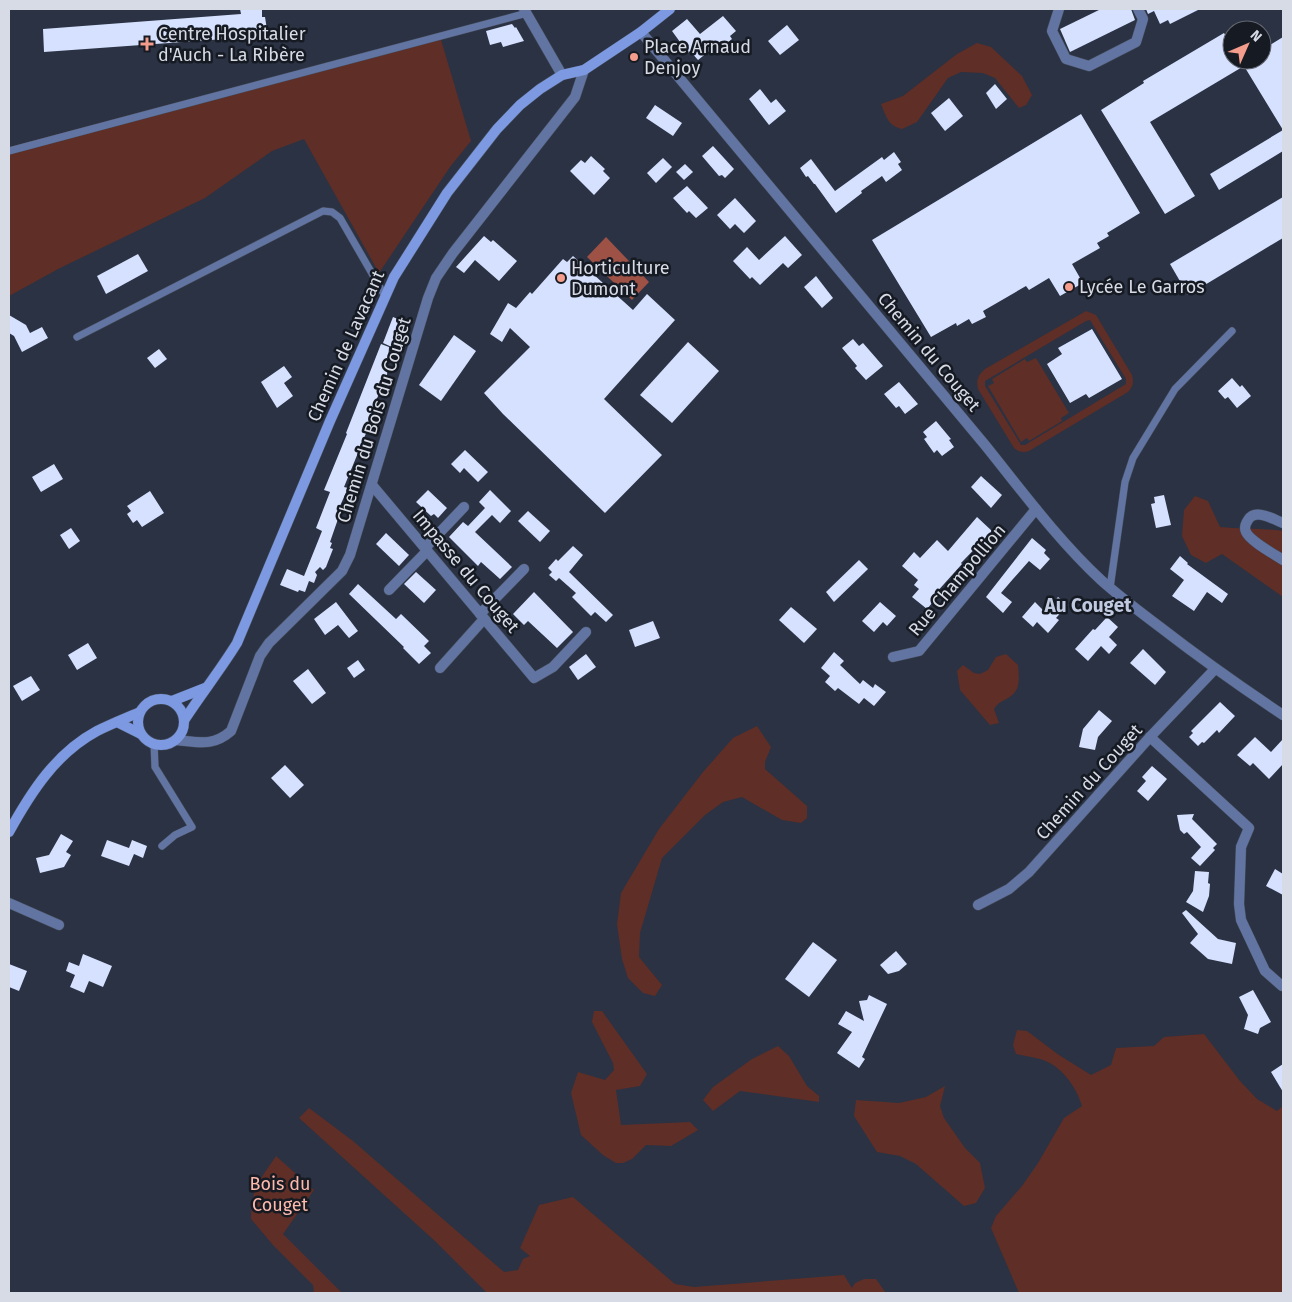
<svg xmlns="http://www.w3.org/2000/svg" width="1292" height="1302" viewBox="0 0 1292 1302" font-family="'Fira Sans',sans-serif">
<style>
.green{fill:#5f2e26;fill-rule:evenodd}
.water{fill:#9e5245}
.building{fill:#d5e1fe}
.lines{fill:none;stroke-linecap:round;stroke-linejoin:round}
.lane-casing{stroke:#464d5d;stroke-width:8}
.street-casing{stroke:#464d5d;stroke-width:11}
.secondary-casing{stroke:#464d5d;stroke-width:11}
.lane{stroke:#6275a2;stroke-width:7}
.street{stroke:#6275a2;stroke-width:10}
.secondary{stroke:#7c99e1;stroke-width:10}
.poi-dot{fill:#f49d8d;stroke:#161a22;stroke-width:2}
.labels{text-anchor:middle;stroke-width:5;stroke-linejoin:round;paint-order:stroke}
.poi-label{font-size:18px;fill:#d6dbe6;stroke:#161a22;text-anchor:start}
.street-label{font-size:18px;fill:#d6dbe6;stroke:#161a22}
.park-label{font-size:18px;fill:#fcb9ac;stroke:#161a22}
.neighbourhood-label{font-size:19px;font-weight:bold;fill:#c0cae1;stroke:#161a22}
</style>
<rect width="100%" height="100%" fill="#2a3243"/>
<g class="green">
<path d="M439,33L471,141L450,167L379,273L304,139L272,151L205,198L60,268L9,296V147Z"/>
<path d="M977,43L991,47L1022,76L1032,95L1026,105L1019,108L995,78L983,73L961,72L948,78L917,122L902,129C888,126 886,116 881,104L903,96L957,54Z"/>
<path d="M1086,311L1096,315L1132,375C1134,383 1133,387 1128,392L1029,451C1023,453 1019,452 1014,448L978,389C976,380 978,375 985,369ZM1090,320L1126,379V384L1025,445H1021L985,386V381L1086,321Z"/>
<path d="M1036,358L1069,413L1061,418L1062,421L1029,441L1027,438L1021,442L988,386L994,383L992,379L1025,359L1027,362Z"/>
<path d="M1195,496L1208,501L1220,527C1241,529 1262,528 1283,531V597L1222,554L1206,563L1191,555L1182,536L1184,510Z"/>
<path d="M1006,654L1018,665C1019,676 1021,689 1011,696C1003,702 1000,700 994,709L999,723L990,725L960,690L957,671L963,665L974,673L980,674L988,670L996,657Z"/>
<path d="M757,726L771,747L765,762V769L807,806V818L801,823L782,820L742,797L723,802L705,815L662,858L640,933L639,957L662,985L655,996L643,993L628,978L622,959L617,924L621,893L659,829L703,772L733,738Z"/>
<path d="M594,1011H602L647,1074L640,1086L616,1090L621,1125L690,1122L698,1130L671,1146L646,1145L632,1159L623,1163H616L603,1155L581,1135L571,1093L578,1072L605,1080L614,1070L613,1063L592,1022Z"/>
<path d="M1017,1030L1027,1031L1059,1055L1091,1075L1111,1065L1116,1048L1154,1046L1164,1037L1204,1034L1240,1081L1257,1099L1277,1111L1283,1106V1293H1019L991,1228L996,1216L1022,1186L1038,1163L1064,1118L1082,1106C1076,1086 1061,1065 1040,1059C1033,1057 1024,1056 1016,1054L1013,1045Z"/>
<path d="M778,1046L789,1056L807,1086L819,1096V1102L740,1091L713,1111L703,1100L713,1087L752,1059Z"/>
<path d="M945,1086L940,1106L944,1118L965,1148L980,1163L985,1188L976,1203L964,1206L916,1164L900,1156L877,1152L854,1116L856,1100L899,1103L926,1097Z"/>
<path d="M309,1108L353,1141L504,1272L518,1270L523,1259L530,1256L520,1248L539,1205L573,1197L675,1284L694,1287L844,1275L852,1288L855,1283L864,1279H876L886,1293H486V1292L436,1242L299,1118Z"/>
<path d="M276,1156L314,1190L283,1234L342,1293H314L313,1285L273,1245L251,1219C252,1186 258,1183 276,1156Z"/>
</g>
<path class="water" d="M606,237L649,282L632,300L587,257Z"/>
<g class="building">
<path d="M240,9H262V17H265L268,36L44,52L43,29L241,14Z"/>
<path d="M1101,9H1131L1135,20L1070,52L1060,29Z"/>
<path d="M1146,9H1200L1170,24L1168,20L1160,24L1154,11L1148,14Z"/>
<path d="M723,16L736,31L730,36L732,39L715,53L713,48L698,60L690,51L688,53L672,31L687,19L700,34Z"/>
<path d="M512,24L515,28L516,27L524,41L503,47L501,42L490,45L486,31Z"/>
<path d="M787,25L799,40L780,55L768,41Z"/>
<path d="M1224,33L1232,47V60H1262V50L1283,37V151L1219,190L1210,174L1283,130L1244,66L1150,122L1195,196L1165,214L1101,110L1144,83L1143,81Z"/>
<path d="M995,84L1007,99L996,109L986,93Z"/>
<path d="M760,89L771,103L776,99L786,111L769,125L749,99Z"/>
<path d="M949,98L963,116L945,131L931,113Z"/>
<path d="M655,105L682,123L673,136L646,118Z"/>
<path d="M1081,114L1140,213L1107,233L1109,236L1097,243L1100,248L1072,264L1083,283L1060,296L1049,278L1029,290L1026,286L983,311L986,317L972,324L969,319L957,326L956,323L931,337L872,240Z"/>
<path d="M713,146L734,169L725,178L722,175L719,176L702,156Z"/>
<path d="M894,152L901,162L898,164L902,170L886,182L882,176L861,191L862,193L836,213L815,184H814L808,176L806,177L800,168L811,159L835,191L882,157L884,160Z"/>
<path d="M591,156L605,169L603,171L610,178L594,195L570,171L581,160L585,163Z"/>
<path d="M663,158L672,167L656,183L647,173Z"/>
<path d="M685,164L693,172L684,180L676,172Z"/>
<path d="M687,186L708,208L696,218L689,211L687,213L673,198Z"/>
<path d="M1283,197V238L1188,295L1170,264Z"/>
<path d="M735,198L756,221L744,233L735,224L730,229L717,215Z"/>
<path d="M484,236L491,242L493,240L517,261L499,281L475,260L464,273L456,267Z"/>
<path d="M785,236L802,255L788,268L783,263L760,285L752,277L750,279L733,261L747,247L759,260Z"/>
<path d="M138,254L148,271L106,294L97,276Z"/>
<path d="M573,256L633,310L647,294L675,320L604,399L662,455L605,513L503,414L484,393L530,347L510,328L502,342L490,334L508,303L516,308L530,292L532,294L563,259L567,262Z"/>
<path d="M816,276L833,298L822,308L804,287Z"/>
<path d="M9,315L26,325L30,333L42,327L48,338L22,352L14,336L9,333Z"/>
<path d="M393,317L405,322L394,348L383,343Z"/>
<path d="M1092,329L1122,379L1089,398L1086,394L1070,403L1047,364L1062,354L1058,348Z"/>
<path d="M454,335L476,351L441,401L419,385Z"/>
<path d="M853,339L859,346L863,343L883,366L866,380L855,368L857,366L842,348Z"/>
<path d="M688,342L719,371L672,423L640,395Z"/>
<path d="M381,344L389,347L387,375L375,403L378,404L344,487L348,488L340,506L341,507L337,519H338L330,542L332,543L330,548L333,549L326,567L323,570L320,567L315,572L317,575L314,583L309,581L305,592L299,590L298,592L280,585L287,569L304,576L322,531L316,528L330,492L324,490L347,434L346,433Z"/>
<path d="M159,349L167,359L155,368L147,358Z"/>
<path d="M284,366L292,377L284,383L293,396L277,408L261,382Z"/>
<path d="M1232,378L1240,387L1242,385L1251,396L1237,408L1228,397L1225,399L1218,391Z"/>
<path d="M899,382L918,404L905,414L899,406L896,408L884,394Z"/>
<path d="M936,421L951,439L949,440L954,447L942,456L937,450L934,453L924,439L927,437L923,432Z"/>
<path d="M465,450L488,472L478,482L464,468L460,473L451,464Z"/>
<path d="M54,464L63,479L41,492L32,477Z"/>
<path d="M981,476L1002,495L991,508L971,487Z"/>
<path d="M428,490L447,508L438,518L434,514L431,516L416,502Z"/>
<path d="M490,490L511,511L500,523L492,515L475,532L512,567L500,579L481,562L478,566L449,537L463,522L468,526L485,508L479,502Z"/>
<path d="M150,491L164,513L142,527L137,520L133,523L127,514L131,511L127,506Z"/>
<path d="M1164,495L1171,525L1156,528L1151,504L1155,503L1154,497Z"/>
<path d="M528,511L550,531L540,542L518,521Z"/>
<path d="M977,517L992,531L961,563L962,564L935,594L938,596L927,609L912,597L919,589L914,585L918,580L902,566L914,552L920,558L937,540L948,551Z"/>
<path d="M71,528L80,541L69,549L60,535Z"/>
<path d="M386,533L409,555L399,566L376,544Z"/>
<path d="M1032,538L1046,550L1044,553L1050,559L1040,570L1029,561L1013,579L1001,593L1012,602L1003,613L986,597Z"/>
<path d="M573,546L583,555L569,572L613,615L606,622L595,612L591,616L572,597L576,593L559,578L556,581L549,575L552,572L548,568L556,559L558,561Z"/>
<path d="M1180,556L1188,563L1187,564L1228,594L1222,603L1207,592L1194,611L1172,596L1184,580L1170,569Z"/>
<path d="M859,560L868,569L834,602L826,592Z"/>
<path d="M416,572L436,590L424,603L404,584Z"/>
<path d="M358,584L396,619L401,614L429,641L424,646L431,653L419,664L403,648L404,647L349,594Z"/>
<path d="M534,592L573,632L557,648L528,621L524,625L513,614Z"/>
<path d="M1058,597L1068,605L1056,618L1059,620L1048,633L1037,622L1033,627L1022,617L1035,602L1045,612Z"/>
<path d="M336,602L358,631L349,638L338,625L325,635L314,619Z"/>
<path d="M880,602L896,616L887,626L883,622L874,632L862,621Z"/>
<path d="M791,607L817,629L804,643L779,620Z"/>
<path d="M1107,617L1118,627L1109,637L1117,645L1109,654L1101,646L1088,661L1075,649L1093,629L1095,630Z"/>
<path d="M653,621L660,638L635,647L629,630Z"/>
<path d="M88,643L97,658L77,670L68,655Z"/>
<path d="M1143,649L1166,672L1155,685L1130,663Z"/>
<path d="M834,652L844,661L840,665L860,684L863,680L873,688L875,684L886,692L874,706L864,698L859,704L838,688L835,691L825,682L830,676L821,668Z"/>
<path d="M586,654L596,667L578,680L569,667Z"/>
<path d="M358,660L365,670L354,678L347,668Z"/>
<path d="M308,669L326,693L312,704L293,681Z"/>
<path d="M31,676L40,690L22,701L13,686Z"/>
<path d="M1220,702L1235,716L1219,733L1217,730L1204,743L1202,742L1198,746L1189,737L1193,733L1191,731Z"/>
<path d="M1099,710L1112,721L1098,737L1095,750L1079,747L1083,729Z"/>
<path d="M1255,737L1271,752L1283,739V764L1269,779L1253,763L1250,766L1237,755Z"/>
<path d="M285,765L304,785L290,798L271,778Z"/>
<path d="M1152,766L1167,779L1148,801L1137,791L1146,781L1142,777Z"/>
<path d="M1194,814L1192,819L1217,844L1213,848L1215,850L1200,866L1191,858L1201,847L1187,832L1184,834L1180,830L1177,815Z"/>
<path d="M61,834L73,841L66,852L71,855L64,867L40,873L36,858L49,855Z"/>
<path d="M107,840L129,848L132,840L147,846L143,858L134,854L129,866L101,856Z"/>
<path d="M1275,869L1283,874V895L1266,886Z"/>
<path d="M1195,871L1209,872L1208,883L1210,884L1209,896L1203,912L1186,902L1193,891Z"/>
<path d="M1186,910L1218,939L1236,943L1232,964L1208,959L1190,943L1198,934L1182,913Z"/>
<path d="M813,942L837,960L809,997L785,979Z"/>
<path d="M896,951L907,964L899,971L888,974L880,965Z"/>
<path d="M83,954L112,966L103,987L89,981L84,993L70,987L75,975L66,971L69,962L79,966Z"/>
<path d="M9,964L27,971L19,991L9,987Z"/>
<path d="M1253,990L1271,1022L1260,1028L1258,1034L1244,1029L1248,1015L1239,997Z"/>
<path d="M869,995L887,1004L862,1057L865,1059L859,1068L837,1053L852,1032L838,1024L846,1011L864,1021L859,1001L867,1000Z"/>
<path d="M1283,1064V1092L1271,1072Z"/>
</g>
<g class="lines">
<defs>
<g id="lane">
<path d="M9,151L527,13"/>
<path d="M77,337L323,211L332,212L340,218L385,296"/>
<path d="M1110,588L1125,482L1133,458L1175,389L1232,331"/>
<path d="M154,743L155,767L192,827L175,835L162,846"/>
</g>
<g id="street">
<path d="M524,9L562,75"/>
<path d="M1059,9L1052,31L1066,59L1089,66L1136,42L1143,19L1138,9"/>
<path d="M641,32L985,445C1022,491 1058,540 1101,580C1120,597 1140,612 1160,627C1200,658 1241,687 1283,715"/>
<path d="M372,485L534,678L553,667L586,632"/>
<path d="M1283,523C1273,519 1255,508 1248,520C1246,523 1244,528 1246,532C1250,541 1274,554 1283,560"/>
<path d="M425,548L464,507"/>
<path d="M389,590L427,551"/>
<path d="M480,614L524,569"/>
<path d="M893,657L919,651L1036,509"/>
<path d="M440,668L484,619"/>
<path d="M1150,737L1249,828L1241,847L1239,904L1241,920L1265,971L1282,986"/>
<path d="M176,740C198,742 213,747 231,731L260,656L269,643L342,571L350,555L428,298L436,278L453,253L575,97L584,70"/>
<path d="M9,903L59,925"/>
<path d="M978,905L1009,889L1029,872L1150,737L1215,669"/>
</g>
<g id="secondary">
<circle cx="161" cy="722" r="23"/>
<path d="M172,701L205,688"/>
<path d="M185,719C202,693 221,669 237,643L330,421L394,277L447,193L497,129L520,105L540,89L562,75L584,70L641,32L670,9"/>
<path d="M117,722L141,734"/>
<path d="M9,832C31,792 56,753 97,731C111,724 126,718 140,712"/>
</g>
</defs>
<use href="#lane" class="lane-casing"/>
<use href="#street" class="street-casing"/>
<use href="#secondary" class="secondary-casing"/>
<use href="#lane" class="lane"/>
<use href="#street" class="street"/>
<use href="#secondary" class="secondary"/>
</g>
<g class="poi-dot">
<path d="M144.5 36.5h5v5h5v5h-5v5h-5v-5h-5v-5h5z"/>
<circle cx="634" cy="57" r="5"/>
<circle cx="561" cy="278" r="5"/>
<circle cx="1069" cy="287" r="5"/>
</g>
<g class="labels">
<g class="poi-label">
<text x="158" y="40">Centre Hospitalier<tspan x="158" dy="21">d'Auch - La Ribère</tspan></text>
<text x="644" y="53">Place Arnaud<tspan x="644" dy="21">Denjoy</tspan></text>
<text x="571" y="274">Horticulture<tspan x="571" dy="21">Dumont</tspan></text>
<text x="1079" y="293">Lycée Le Garros</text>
</g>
<g class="street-label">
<text transform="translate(346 346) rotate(-66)" y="6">Chemin de Lavacant</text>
<text transform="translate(929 352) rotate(50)" y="6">Chemin du Couget</text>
<text transform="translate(374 420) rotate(-73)" y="6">Chemin du Bois du Couget</text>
<text transform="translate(466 571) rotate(50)" y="6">Impasse du Couget</text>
<text transform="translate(957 580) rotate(-50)" y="6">Rue Champollion</text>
<text transform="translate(1089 782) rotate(-48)" y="6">Chemin du Couget</text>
</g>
<g class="park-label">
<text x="280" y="1190">Bois du<tspan x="280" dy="21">Couget</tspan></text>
</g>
<g class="neighbourhood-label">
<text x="1088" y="612">Au Couget</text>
</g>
</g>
<rect width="1292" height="1302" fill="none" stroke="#d6dbe6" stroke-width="20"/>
<g transform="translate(1247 45) rotate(45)"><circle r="24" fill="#161a22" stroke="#636770"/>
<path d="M0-4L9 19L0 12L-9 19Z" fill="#f49d8d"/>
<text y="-8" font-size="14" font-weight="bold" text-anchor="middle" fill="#d6dbe6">N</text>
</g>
</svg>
